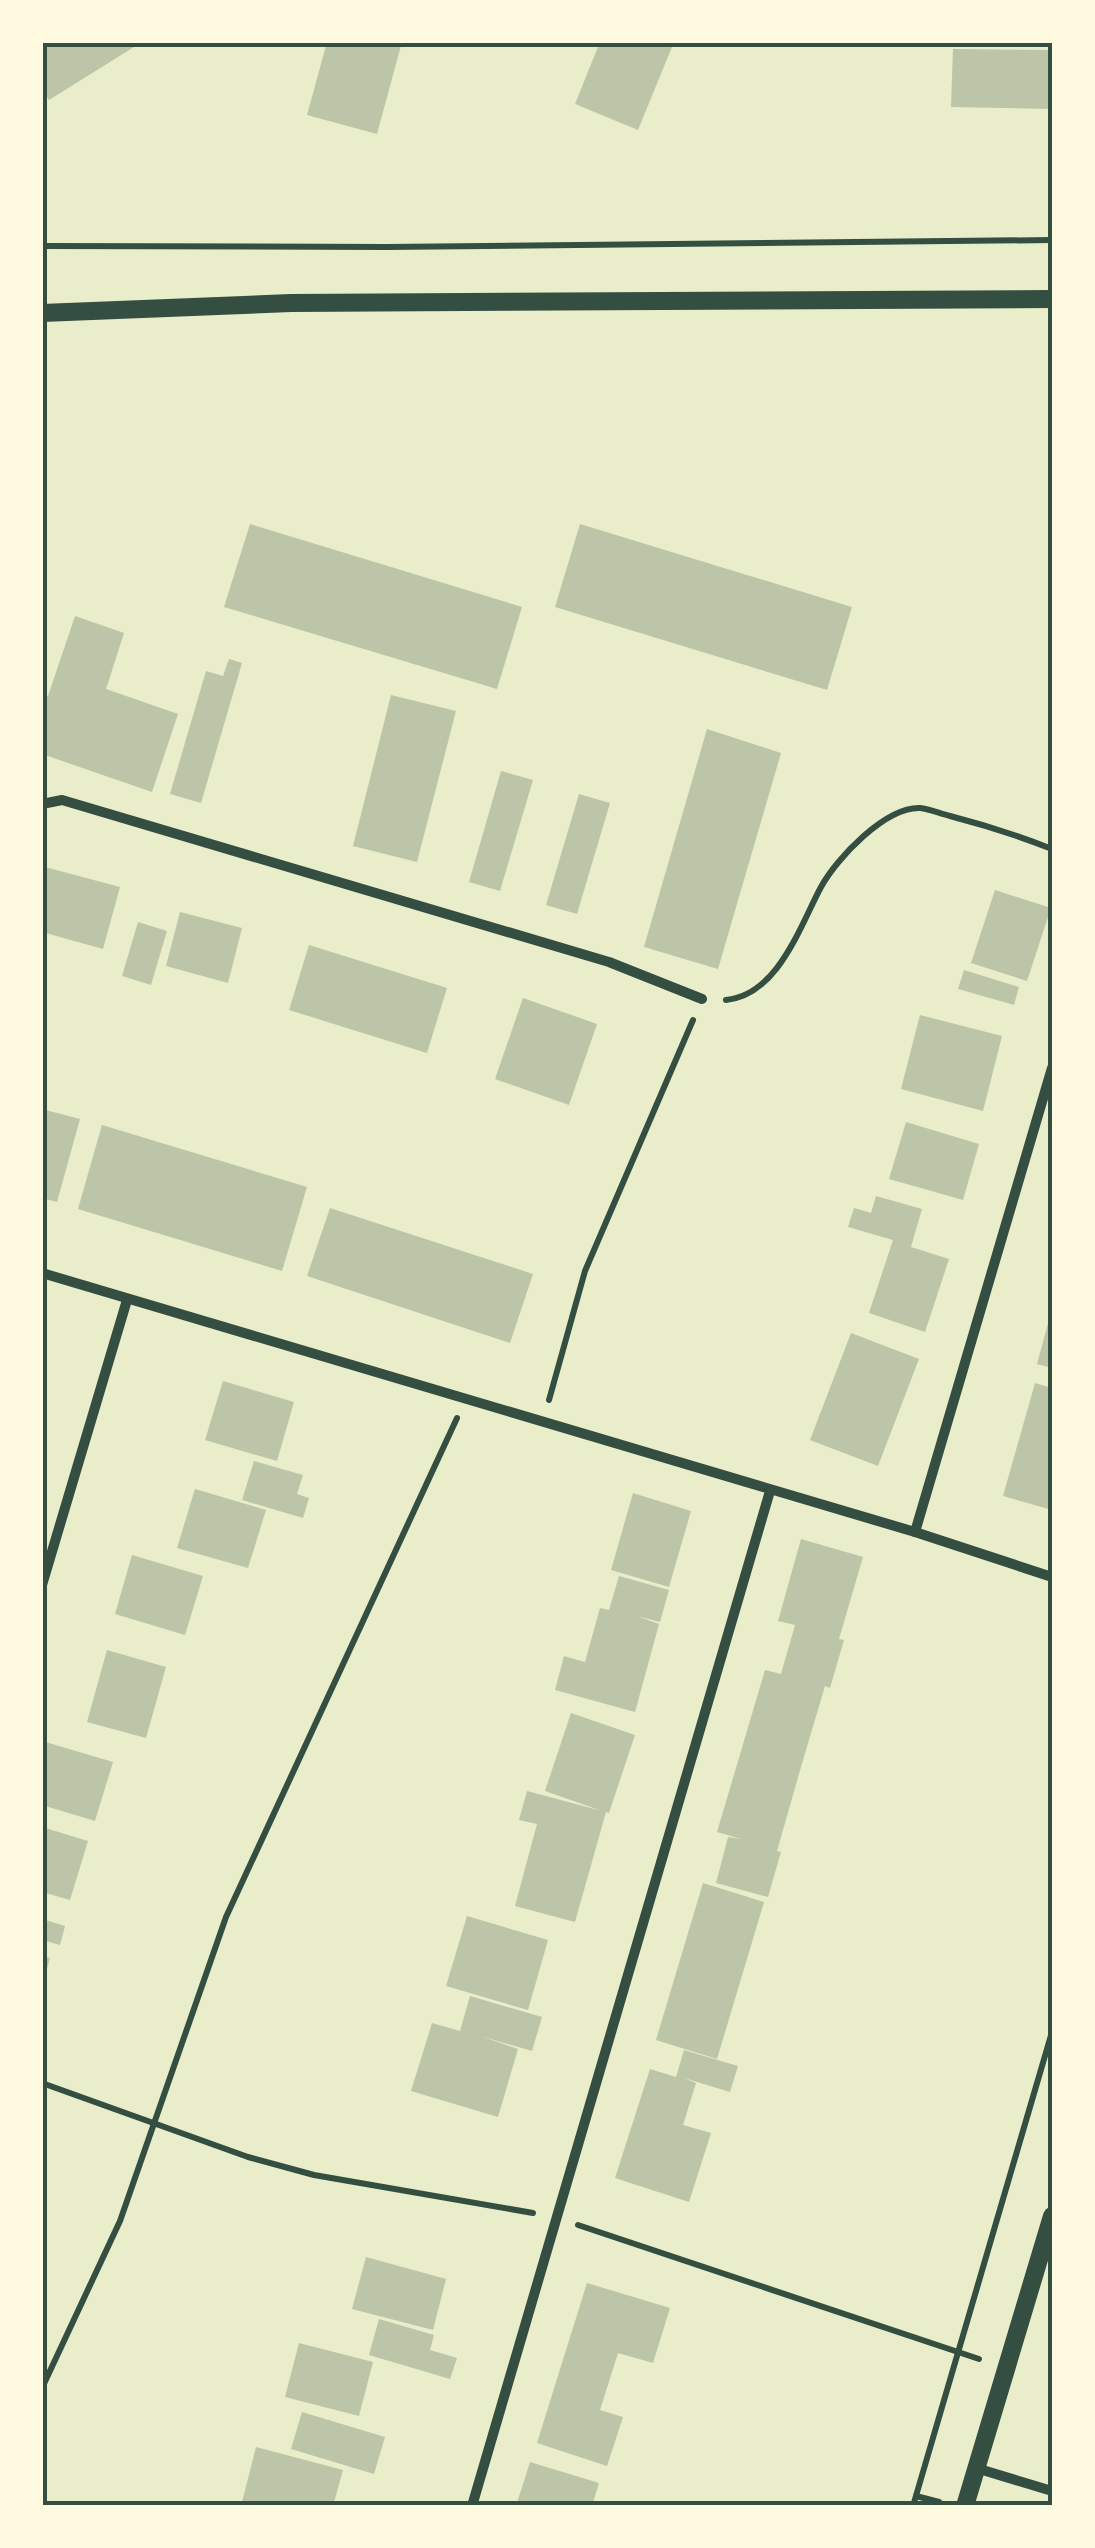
<svg xmlns="http://www.w3.org/2000/svg" width="1095" height="2548" viewBox="0 0 1095 2548" font-family="'PT Serif',serif">
<style>
.building{fill:#bcc5a7}
.lines{fill:none;stroke-linecap:round;stroke-linejoin:round}
.path{stroke:#344e41;stroke-width:6}
.minor{stroke:#344e41;stroke-width:10}
.tertiary{stroke:#344e41;stroke-width:18}
.neatline{fill:none;stroke:#344e41;stroke-width:4}
</style>
<rect width="100%" height="100%" fill="#e9edc9"/>
<g class="building">
<path d="M42,42H142L49,100L42,89Z"/>
<path d="M327,42H402L377,134L307,115Z"/>
<path d="M600,42H674L638,130L575,104Z"/>
<path d="M953,49L1052,50V109L951,107Z"/>
<path d="M250,524L522,607L497,689L224,607Z"/>
<path d="M580,524L852,607L827,690L555,607Z"/>
<path d="M75,616L124,633L106,689L178,714L152,792L42,754V694L48,696Z"/>
<path d="M229,659L242,663L201,803L170,794L206,671L223,676Z"/>
<path d="M391,695L456,711L417,862L353,846Z"/>
<path d="M707,729L781,753L718,969L644,947Z"/>
<path d="M501,771L533,780L500,891L469,882Z"/>
<path d="M579,794L610,803L577,914L546,905Z"/>
<path d="M45,867L120,887L103,949L42,932Z"/>
<path d="M995,890L1051,908L1027,981L971,963Z"/>
<path d="M180,912L242,928L228,983L166,966Z"/>
<path d="M138,922L167,931L151,985L122,976Z"/>
<path d="M309,945L447,988L427,1053L289,1010Z"/>
<path d="M964,970L1019,987L1014,1005L958,989Z"/>
<path d="M523,998L597,1024L569,1105L495,1079Z"/>
<path d="M920,1015L1002,1036L983,1111L901,1089Z"/>
<path d="M42,1109L80,1119L57,1202L42,1198Z"/>
<path d="M906,1122L979,1144L963,1200L889,1179Z"/>
<path d="M102,1125L307,1187L282,1271L78,1209Z"/>
<path d="M876,1196L922,1209L911,1247L949,1259L925,1332L869,1313L893,1240L848,1227L854,1208L871,1213Z"/>
<path d="M330,1208L533,1274L510,1343L307,1276Z"/>
<path d="M1051,1312L1052,1313V1368L1037,1364Z"/>
<path d="M851,1333L919,1359L878,1466L810,1440Z"/>
<path d="M223,1381L294,1402L277,1461L205,1440Z"/>
<path d="M1035,1383L1052,1388V1510L1003,1496Z"/>
<path d="M254,1461L303,1475L297,1494L309,1498L303,1518L242,1500Z"/>
<path d="M195,1489L266,1510L248,1568L177,1548Z"/>
<path d="M633,1493L691,1511L669,1587L611,1570Z"/>
<path d="M801,1539L863,1557L839,1639L844,1640L830,1688L825,1686L801,1767L777,1851L781,1852L768,1897L716,1883L728,1837L741,1839L717,1832L765,1670L781,1674L795,1625L778,1621Z"/>
<path d="M132,1555L203,1576L185,1635L115,1614Z"/>
<path d="M619,1576L669,1590L660,1622L637,1616L659,1624L635,1712L555,1690L564,1656L585,1662L600,1608L609,1610Z"/>
<path d="M107,1650L166,1667L146,1738L87,1722Z"/>
<path d="M571,1713L635,1735L609,1813L606,1812L575,1922L515,1906L537,1824L519,1820L527,1791L602,1811L545,1791Z"/>
<path d="M42,1741L113,1762L95,1821L42,1805Z"/>
<path d="M42,1827L88,1841L70,1900L42,1892Z"/>
<path d="M703,1883L764,1902L717,2059L656,2040Z"/>
<path d="M467,1916L548,1940L528,2010L446,1986Z"/>
<path d="M42,1919L65,1926L60,1945L42,1940Z"/>
<path d="M42,1956L50,1958L44,1980H42Z"/>
<path d="M470,1996L542,2017L532,2051L480,2036L518,2049L498,2117L411,2091L432,2023L460,2031Z"/>
<path d="M684,2050L738,2066L730,2092L684,2078L696,2083L683,2125L711,2133L689,2202L615,2178L650,2069L676,2077Z"/>
<path d="M366,2257L446,2279L433,2330L352,2309Z"/>
<path d="M587,2283L670,2308L653,2363L618,2353L600,2410L623,2417L607,2466L537,2443Z"/>
<path d="M379,2319L434,2335L430,2350L457,2358L450,2379L369,2355Z"/>
<path d="M299,2343L373,2362L359,2416L285,2397Z"/>
<path d="M302,2412L385,2437L374,2474L291,2449Z"/>
<path d="M256,2447L343,2470L333,2506H241Z"/>
<path d="M530,2462L599,2483L592,2506H516Z"/>
</g>
<g class="lines">
<g class="path">
<path d="M42,246L386,247L1052,240"/>
<path d="M726,1000C778,995 800,926 821,887C837,858 885,807 920,808C930,809 941,814 950,816C985,825 1019,836 1052,849"/>
<path d="M549,1400L585,1271L693,1020"/>
<path d="M42,2083L248,2157L314,2175L533,2213"/>
<path d="M578,2225L979,2359"/>
<path d="M42,2388L120,2221L226,1917L457,1418"/>
<path d="M916,2496L939,2502"/>
<path d="M913,2506L1052,2032"/>
</g>
<g class="minor">
<path d="M42,804L62,800L609,962L702,999"/>
<path d="M42,1273L915,1532L1052,1577"/>
<path d="M915,1532L1052,1068"/>
<path d="M42,1585L127,1300"/>
<path d="M976,2468L1052,2491"/>
<path d="M472,2506L770,1491"/>
</g>
<g class="tertiary">
<path d="M42,313L291,303L1052,299"/>
<path d="M965,2506L1052,2216"/>
</g>
</g>
<rect width="1095" height="2548" fill="none" stroke="#fefae0" stroke-width="90"/>
<rect x="45" y="45" width="1005" height="2458" class="neatline"/>
</svg>
